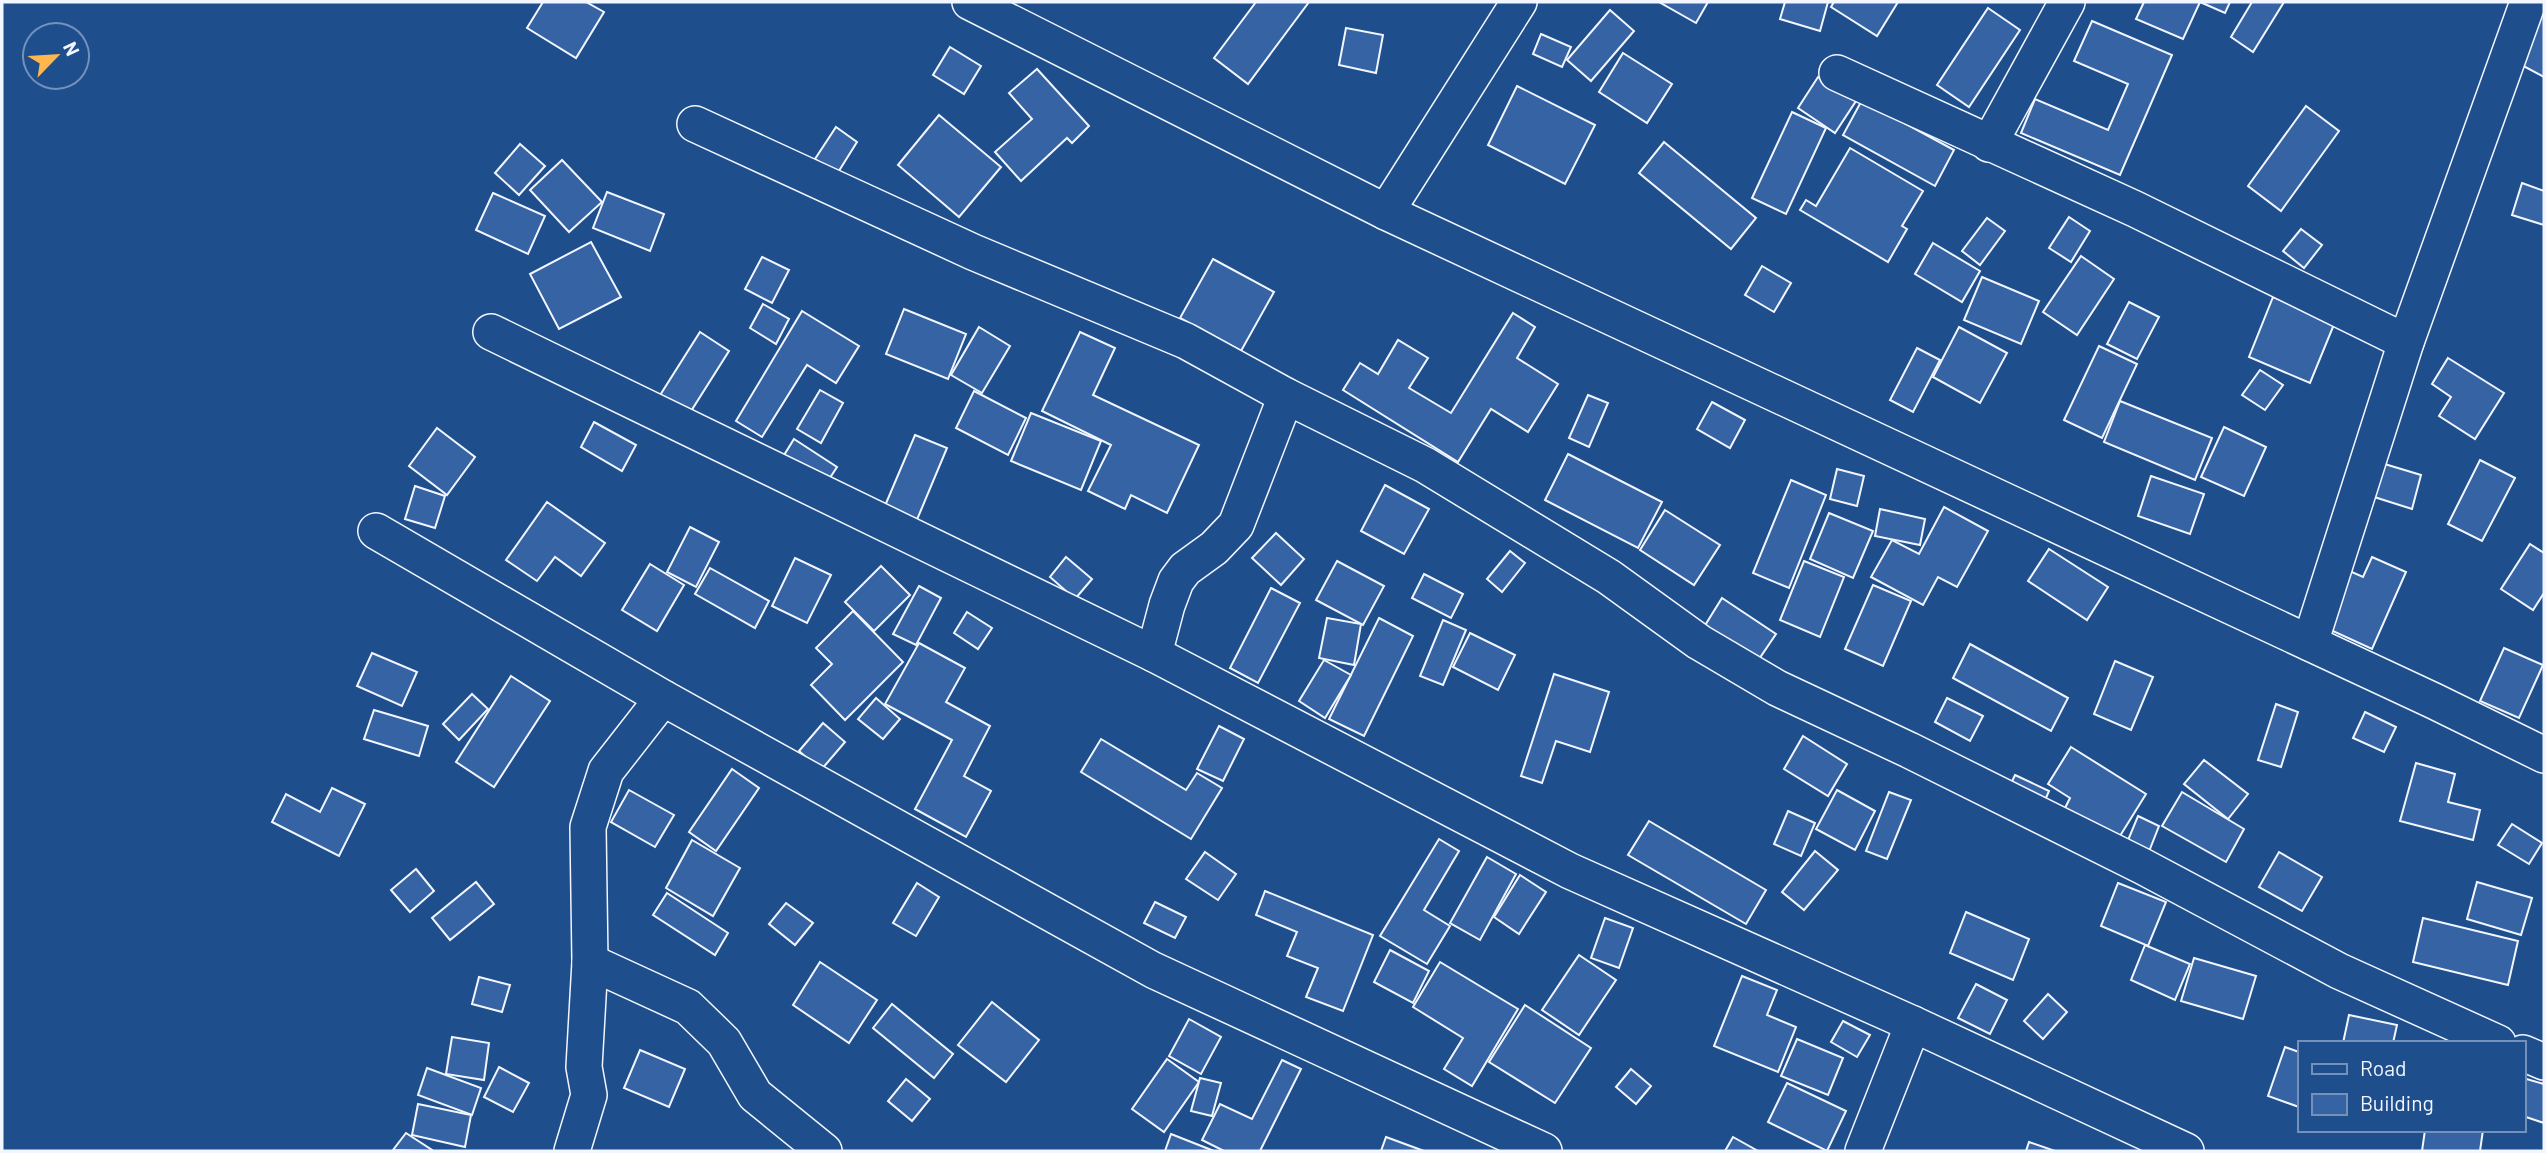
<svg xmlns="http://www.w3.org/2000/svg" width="2546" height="1153" viewBox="0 0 2546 1153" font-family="Barlow,sans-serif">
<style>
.building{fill:#3563a3;stroke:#f2f6ff;stroke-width:2}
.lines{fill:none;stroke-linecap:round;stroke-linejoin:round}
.minor-casing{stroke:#f2f6ff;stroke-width:38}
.minor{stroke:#1f4e8c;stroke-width:35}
</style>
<rect width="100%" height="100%" fill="#1f4e8c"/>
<g class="building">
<path d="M543,2H586L604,12L576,58L527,28Z"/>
<path d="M1256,2H1309L1248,84L1214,58Z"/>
<path d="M1659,2H1708L1696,23Z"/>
<path d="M1785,2H1828L1820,31L1780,19Z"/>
<path d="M1834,2H1898L1877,36L1831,7Z"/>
<path d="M2144,2H2200L2183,39L2136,19Z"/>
<path d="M2200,2H2230L2225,13Z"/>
<path d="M2252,2H2284L2253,52L2231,37Z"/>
<path d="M2544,6V77L2514,61Z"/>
<path d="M1988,8L2020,30L1969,107L1937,85Z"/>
<path d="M1610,10L1634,31L1591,81L1567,60Z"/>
<path d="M2092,21L2172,55L2120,175L2021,133L2035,99L2108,130L2128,84L2074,61Z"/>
<path d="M1346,28L1383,35L1376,73L1339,65Z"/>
<path d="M1541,34L1571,47L1562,67L1533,54Z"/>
<path d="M950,47L981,66L964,94L933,75Z"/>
<path d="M1623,53L1672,84L1647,123L1599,92Z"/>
<path d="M1037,69L1089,126L1072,143L1067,138L1021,181L995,152L1032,119L1009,93Z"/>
<path d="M1818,77L1856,101L1835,133L1798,108Z"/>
<path d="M1517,86L1595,125L1565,184L1488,145Z"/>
<path d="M1862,100L1954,150L1935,186L1843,135Z"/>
<path d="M2306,106L2339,131L2281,211L2248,186Z"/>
<path d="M1792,112L1826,128L1786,214L1752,198Z"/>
<path d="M939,115L1001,167L959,217L898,165Z"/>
<path d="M836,127L857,142L837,174L815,159Z"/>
<path d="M1664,142L1756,218L1731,249L1639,173Z"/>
<path d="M520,144L545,166L519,195L495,173Z"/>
<path d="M1850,148L1923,191L1902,226L1907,229L1888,262L1800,210L1806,200L1816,206Z"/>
<path d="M562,160L602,202L569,232L530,190Z"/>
<path d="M2522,183L2544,191V225L2512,215Z"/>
<path d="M607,192L664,214L650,251L593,228Z"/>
<path d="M493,193L545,216L528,254L476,230Z"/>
<path d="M2069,217L2090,231L2071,262L2049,248Z"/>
<path d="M1987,218L2005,231L1980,265L1962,251Z"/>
<path d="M2301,229L2322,245L2304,268L2283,251Z"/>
<path d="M591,242L621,297L559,329L530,274Z"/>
<path d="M1933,243L1980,271L1962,302L1915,274Z"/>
<path d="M2081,256L2114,279L2077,335L2043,312Z"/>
<path d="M762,257L789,270L772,303L745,289Z"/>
<path d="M1213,259L1274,292L1241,351L1180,318Z"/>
<path d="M1762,266L1791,283L1774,312L1745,295Z"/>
<path d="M1982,277L2039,301L2021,344L1964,320Z"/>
<path d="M2273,297L2335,322L2310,383L2249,357Z"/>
<path d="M2129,302L2159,317L2137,359L2107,344Z"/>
<path d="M763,304L789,319L776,344L750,328Z"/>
<path d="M904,309L966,334L948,379L886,354Z"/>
<path d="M802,311L859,346L836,383L807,365L762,437L736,421Z"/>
<path d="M1513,313L1535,327L1517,358L1558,384L1528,432L1491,409L1458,462L1343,390L1360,363L1378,374L1398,340L1428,358L1409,388L1451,413Z"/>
<path d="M979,327L1010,346L982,393L951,375Z"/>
<path d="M1959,327L2007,353L1980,403L1933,377Z"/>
<path d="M700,332L729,351L686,419L657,400Z"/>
<path d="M1080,332L1115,348L1093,395L1199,445L1167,513L1131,495L1125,509L1088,491L1111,445L1042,411Z"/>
<path d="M2099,346L2137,364L2102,438L2064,420Z"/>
<path d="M1917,348L1940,360L1913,412L1890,400Z"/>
<path d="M2448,358L2504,393L2475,439L2439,416L2451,397L2432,384Z"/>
<path d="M2260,370L2283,385L2265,410L2242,395Z"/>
<path d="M820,390L843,403L821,443L797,429Z"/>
<path d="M974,391L1026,418L1008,455L956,428Z"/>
<path d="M1588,395L1608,403L1589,447L1569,438Z"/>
<path d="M2120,401L2212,438L2195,480L2104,442Z"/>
<path d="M1712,402L1745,420L1730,448L1697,429Z"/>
<path d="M1031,413L1101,441L1081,490L1011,461Z"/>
<path d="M594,422L636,445L622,471L581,447Z"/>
<path d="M2224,427L2266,447L2244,496L2201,477Z"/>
<path d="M437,428L475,457L447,495L409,466Z"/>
<path d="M915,435L947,448L916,522L884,508Z"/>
<path d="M794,439L837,467L824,487L781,460Z"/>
<path d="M1568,454L1662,502L1638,548L1545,500Z"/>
<path d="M2480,460L2515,478L2482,541L2448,524Z"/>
<path d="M2378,462L2421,475L2412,509L2368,495Z"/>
<path d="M1837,469L1864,476L1857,506L1830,499Z"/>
<path d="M2151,476L2204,494L2190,534L2138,516Z"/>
<path d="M1791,480L1826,495L1789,588L1753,573Z"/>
<path d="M1385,485L1429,509L1404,554L1361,531Z"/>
<path d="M415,486L445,496L435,528L405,519Z"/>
<path d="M547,502L605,543L581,576L555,557L537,581L506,560Z"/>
<path d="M1944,507L1988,531L1957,587L1938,577L1923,605L1871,577L1892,540L1919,554Z"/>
<path d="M1880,509L1925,519L1920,545L1875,536Z"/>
<path d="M1665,510L1720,545L1694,585L1640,550Z"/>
<path d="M1829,513L1873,531L1853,578L1810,559Z"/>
<path d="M690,527L719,542L696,587L667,572Z"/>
<path d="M1276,533L1304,559L1281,585L1252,558Z"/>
<path d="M2530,544L2544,553V593L2533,610L2501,589Z"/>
<path d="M2049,549L2108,587L2087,620L2028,581Z"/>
<path d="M1510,551L1525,563L1502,592L1487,579Z"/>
<path d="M1066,557L1092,579L1075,599L1050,577Z"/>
<path d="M2372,557L2406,572L2372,649L2311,621L2336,565L2363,577Z"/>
<path d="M795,558L831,575L807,623L772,606Z"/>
<path d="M1337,561L1384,586L1363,625L1316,600Z"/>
<path d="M1804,561L1844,577L1820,637L1780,620Z"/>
<path d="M650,564L684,585L657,631L622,610Z"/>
<path d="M881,566L910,595L874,631L845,602Z"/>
<path d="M710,568L769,601L755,628L695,594Z"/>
<path d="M1424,574L1463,594L1451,618L1412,598Z"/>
<path d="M1873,585L1911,601L1883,666L1845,649Z"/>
<path d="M919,586L941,598L916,645L893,634Z"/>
<path d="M1271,588L1300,603L1258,683L1230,668Z"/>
<path d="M1722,598L1776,634L1757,662L1704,627Z"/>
<path d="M853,611L903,662L845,720L811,685L832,664L816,648Z"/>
<path d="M967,612L992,628L978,649L954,633Z"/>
<path d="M1327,618L1361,624L1354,665L1319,658Z"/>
<path d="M1379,618L1413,636L1364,736L1329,719Z"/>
<path d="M1443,620L1466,630L1443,685L1420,676Z"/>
<path d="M1470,633L1515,655L1498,690L1453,667Z"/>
<path d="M919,643L965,668L946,702L990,726L964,776L991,791L966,837L915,809L952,740L885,704Z"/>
<path d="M1970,644L2068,698L2051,731L1953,678Z"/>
<path d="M2504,648L2543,665L2519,718L2480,701Z"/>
<path d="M372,653L417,672L402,706L357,686Z"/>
<path d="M1324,660L1351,675L1325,718L1299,701Z"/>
<path d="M2115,661L2153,677L2131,730L2094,714Z"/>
<path d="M1554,674L1609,692L1590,752L1556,741L1542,783L1521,776Z"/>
<path d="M511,676L550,701L494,787L456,762Z"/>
<path d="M472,694L488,709L459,740L443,724Z"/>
<path d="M876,698L900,719L883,739L858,719Z"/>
<path d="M1947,698L1983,716L1970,741L1935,722Z"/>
<path d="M2276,704L2298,712L2281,767L2258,760Z"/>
<path d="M374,710L428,726L419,756L364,739Z"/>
<path d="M2365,712L2396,727L2384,752L2353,738Z"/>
<path d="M823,723L845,742L821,770L799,751Z"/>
<path d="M1219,726L1244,739L1223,781L1197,769Z"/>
<path d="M1803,736L1847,764L1828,796L1784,769Z"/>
<path d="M1101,739L1186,790L1197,773L1222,788L1191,839L1081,772Z"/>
<path d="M2071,747L2146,794L2115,844L2063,812L2070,798L2048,784Z"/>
<path d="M2204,760L2248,794L2228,819L2184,784Z"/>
<path d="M2416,763L2455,774L2448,802L2480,810L2473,840L2400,821Z"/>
<path d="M732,769L759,788L716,851L689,832Z"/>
<path d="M2015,775L2049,791L2040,812L2005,796Z"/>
<path d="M332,788L365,804L339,856L272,822L286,794L320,812Z"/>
<path d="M629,790L674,815L655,847L611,822Z"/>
<path d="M1837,790L1875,811L1855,850L1816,829Z"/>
<path d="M1889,792L1911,800L1887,859L1866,851Z"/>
<path d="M2182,792L2244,829L2226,862L2162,826Z"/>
<path d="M1788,811L1815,823L1801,856L1774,844Z"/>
<path d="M2138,816L2159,826L2148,854L2126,845Z"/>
<path d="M1649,821L1766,890L1746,924L1628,855Z"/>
<path d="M2512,824L2542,843L2529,864L2498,845Z"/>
<path d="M1439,839L1459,851L1424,910L1450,926L1427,964L1380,936Z"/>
<path d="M692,840L740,868L713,916L666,888Z"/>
<path d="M1815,851L1838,870L1804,910L1782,892Z"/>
<path d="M1205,852L1236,874L1218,900L1186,879Z"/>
<path d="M2279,852L2322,877L2302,911L2259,887Z"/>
<path d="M1487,857L1516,874L1480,940L1450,923Z"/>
<path d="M416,869L434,891L410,912L391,890Z"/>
<path d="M1520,875L1546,892L1519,934L1494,917Z"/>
<path d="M476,882L494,904L450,940L432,918Z"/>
<path d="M2477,882L2532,898L2521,935L2467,919Z"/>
<path d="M917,883L939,897L916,936L893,923Z"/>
<path d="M2118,883L2166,902L2148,946L2101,926Z"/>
<path d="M1265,891L1373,935L1343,1011L1306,997L1318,968L1287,956L1297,932L1256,915Z"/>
<path d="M667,893L728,933L715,955L653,915Z"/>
<path d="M1155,902L1186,917L1175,938L1144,923Z"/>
<path d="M786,903L813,923L795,945L769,924Z"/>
<path d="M1966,912L2029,939L2013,980L1950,953Z"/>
<path d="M1605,918L1633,928L1619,968L1591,958Z"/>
<path d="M2423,918L2518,941L2508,985L2413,962Z"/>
<path d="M2145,945L2190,964L2175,1000L2131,980Z"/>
<path d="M1390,950L1429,971L1413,1003L1374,982Z"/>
<path d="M1579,955L1616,980L1579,1035L1542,1010Z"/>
<path d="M2194,958L2256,976L2243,1019L2181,1001Z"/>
<path d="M820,962L877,1000L849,1043L793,1005Z"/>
<path d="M1440,962L1518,1009L1472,1086L1444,1069L1463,1038L1413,1007Z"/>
<path d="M1742,976L1777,990L1767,1015L1796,1027L1778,1072L1714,1046Z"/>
<path d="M479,977L510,985L502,1012L472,1004Z"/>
<path d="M1976,984L2007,1000L1990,1034L1958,1018Z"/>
<path d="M2048,994L2067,1012L2043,1039L2024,1021Z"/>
<path d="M992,1002L1039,1040L1006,1082L958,1045Z"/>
<path d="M892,1004L953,1054L934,1078L873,1028Z"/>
<path d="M1525,1005L1591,1048L1555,1103L1489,1062Z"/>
<path d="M2349,1015L2397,1025L2393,1043H2343Z"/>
<path d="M1189,1019L1221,1037L1201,1074L1169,1056Z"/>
<path d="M1843,1021L1870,1035L1857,1057L1831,1042Z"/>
<path d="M452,1037L489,1043L484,1080L446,1074Z"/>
<path d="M1797,1039L1843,1058L1828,1095L1781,1076Z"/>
<path d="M2285,1047L2299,1052V1107L2268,1096Z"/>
<path d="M640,1050L685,1069L669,1107L624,1088Z"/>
<path d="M1167,1059L1199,1082L1164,1132L1132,1109Z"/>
<path d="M1282,1060L1301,1069L1260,1151H1224L1202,1140L1220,1104L1252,1119Z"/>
<path d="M499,1067L529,1083L513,1112L484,1097Z"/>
<path d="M427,1068L481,1088L472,1115L418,1095Z"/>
<path d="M1631,1069L1651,1086L1636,1104L1616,1087Z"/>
<path d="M1200,1078L1221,1083L1212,1116L1191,1111Z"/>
<path d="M2523,1078L2544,1084V1123L2523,1116Z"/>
<path d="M906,1079L930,1099L912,1121L888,1101Z"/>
<path d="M1787,1083L1846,1111L1827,1151L1768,1122Z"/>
<path d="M418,1104L471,1115L465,1147L412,1135Z"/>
<path d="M2425,1130H2483L2480,1151H2422Z"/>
<path d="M406,1133L432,1150L431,1151L393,1150Z"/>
<path d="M1171,1134L1214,1151H1165Z"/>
<path d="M1386,1137L1424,1151H1381Z"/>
<path d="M1733,1137L1758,1151H1725Z"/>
<path d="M2029,1142L2055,1151H2026Z"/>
</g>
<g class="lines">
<defs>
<g id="minor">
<path d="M970,2L1386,212L2434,701L2544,755"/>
<path d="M1837,73L2135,209L2406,342"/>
<path d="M695,124L973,252L1186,341L1286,396L1425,465L1609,577L1699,642L1777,688L1909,750L2142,866L2339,971L2498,1043"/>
<path d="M1989,144L2067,2"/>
<path d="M1386,212L1519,2"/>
<path d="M491,332L1154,654L1570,871L1913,1024L2186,1151"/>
<path d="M376,531L663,698L1153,970L1544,1151"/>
<path d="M2310,643L2406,342L2528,2"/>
<path d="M1154,654L1167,605L1176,581L1185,569L1214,548L1236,525L1286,396"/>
<path d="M590,962L688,1007L724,1042L755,1095L824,1151"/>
<path d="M2523,1053L2544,1062"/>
<path d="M572,1151L589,1095L584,1067L590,962L588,827L606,771L663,698"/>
<path d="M1863,1151L1913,1024"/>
</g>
</defs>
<use href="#minor" class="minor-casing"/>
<use href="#minor" class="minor"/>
</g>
<rect width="2546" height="1153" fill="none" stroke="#f2f6ff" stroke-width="7"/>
<rect x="2298" y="1041" width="228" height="91" fill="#1f4e8c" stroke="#7391ba" stroke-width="2"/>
<rect x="2312" y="1064" width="35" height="10" fill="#1f4e8c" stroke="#7391ba" stroke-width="2"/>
<text x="2360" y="1076" font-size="21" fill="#f2f6ff">Road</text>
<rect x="2312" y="1094" width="35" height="21" fill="#3563a3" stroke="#7391ba" stroke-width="2"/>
<text x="2360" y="1111" font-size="21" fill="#f2f6ff">Building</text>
<g transform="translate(56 56) rotate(65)"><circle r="33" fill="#1f4e8c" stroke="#7391ba" stroke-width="2"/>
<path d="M0-5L12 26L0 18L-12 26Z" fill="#ffb74d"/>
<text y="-10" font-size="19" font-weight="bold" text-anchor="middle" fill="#f2f6ff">N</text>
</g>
</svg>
